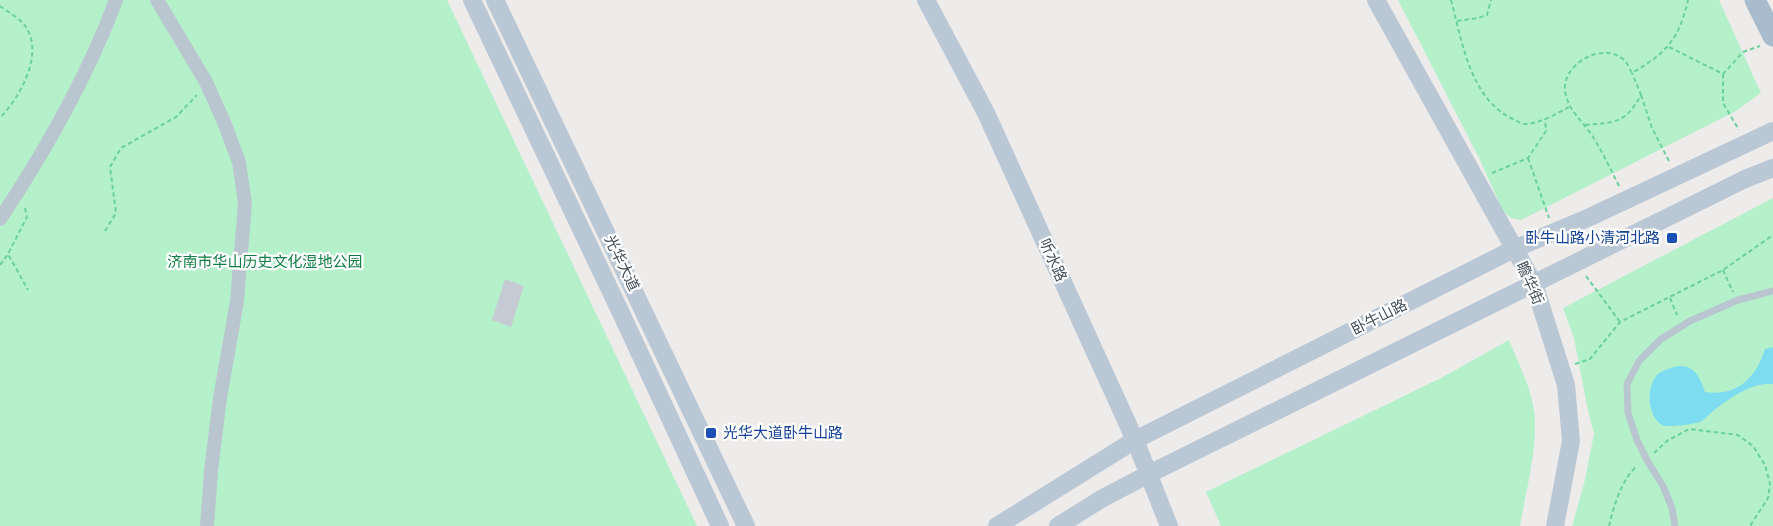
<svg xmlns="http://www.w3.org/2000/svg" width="1773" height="526" viewBox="0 0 1773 526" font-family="Manrope,'Noto Sans SC',sans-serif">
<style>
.green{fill:#b4f1ca}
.water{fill:#7edcf1}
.building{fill:#c6cad2}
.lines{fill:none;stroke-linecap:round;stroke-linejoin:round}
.path{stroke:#6bd09b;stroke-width:2;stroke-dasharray:4.5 3;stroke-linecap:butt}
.lane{stroke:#bac6cf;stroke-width:7}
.street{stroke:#bac6cf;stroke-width:14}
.secondary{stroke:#bac7d4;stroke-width:18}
.primary{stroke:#a8bccd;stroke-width:21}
.transit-dot{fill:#1a4fb4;stroke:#fff;stroke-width:2}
.labels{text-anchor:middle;stroke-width:4.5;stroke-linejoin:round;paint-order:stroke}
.transit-label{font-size:15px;fill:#164399;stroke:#fff;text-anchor:end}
.street-label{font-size:15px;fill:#424f59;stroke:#fff}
.park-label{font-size:15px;fill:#107e44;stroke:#fff}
</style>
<rect width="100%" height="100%" fill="#eeebeb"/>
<g class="green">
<path d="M0,0H447L697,526H0Z"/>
<path d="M1398,0H1719L1761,93L1736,111L1521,220L1511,218L1503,211L1479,158Z"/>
<path d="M1773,198V526H1572L1584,484L1594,434L1587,406L1574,338L1563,308Z"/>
<path d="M1509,340C1519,365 1534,393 1535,420C1536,455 1526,491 1520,526H1221L1206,492L1441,378Z"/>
</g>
<path class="water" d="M1773,347V384C1751,382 1729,399 1712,412C1709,414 1705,419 1702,421C1697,424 1668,428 1662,425C1647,415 1646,388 1657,375C1661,371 1668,369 1674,367C1692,362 1700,376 1705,392C1737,397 1756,378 1765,349Z"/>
<path class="building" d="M505,279L524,286L511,327L492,320Z"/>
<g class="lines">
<g class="path">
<path d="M1451,0C1462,41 1470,99 1513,119C1517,121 1521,124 1526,124C1541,123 1556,114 1569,107"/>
<path d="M0,6C8,12 21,19 26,27C44,55 20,97 0,118"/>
<path d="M1457,21L1478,18L1487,15L1491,0"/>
<path d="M1669,47L1723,74L1743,52L1760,46"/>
<path d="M1723,74V103L1739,130"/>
<path d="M1641,95L1652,128L1669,161"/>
<path d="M1585,125C1616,122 1625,124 1641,95L1632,73"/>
<path d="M1528,158L1549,218"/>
<path d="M1492,173L1528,158L1546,131L1545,119"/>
<path d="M1619,186C1611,170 1603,153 1593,137C1583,121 1568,111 1565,91C1562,63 1605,40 1625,61C1628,64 1630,70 1632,73C1666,53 1679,40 1688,0"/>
<path d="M25,208L27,217L8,254L28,290"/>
<path d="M105,231L116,213L110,167L121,148L176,117L197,95"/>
<path d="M0,265L8,254"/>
<path d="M1723,270L1733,292"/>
<path d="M1586,276L1620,322"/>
<path d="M1670,298L1677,315"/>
<path d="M1575,364L1590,359L1620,322L1723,270L1773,235"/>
<path d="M1654,453L1667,441L1689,429L1738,435L1753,446L1765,465L1770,484L1768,498L1750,526"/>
<path d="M1609,526C1614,506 1621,480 1637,466"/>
</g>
<path class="lane" d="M1675,526L1672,508L1663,486L1648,462L1637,440L1628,413L1627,384L1639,361L1661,339L1690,321L1738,300L1773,291"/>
<g class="street">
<path d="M157,0L206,82L224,122L239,162L245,204L237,301L220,398L211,471L207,526"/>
<path d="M0,219C46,150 87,78 116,0"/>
</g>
<g class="secondary">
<path d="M472,0L621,313L720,526"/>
<path d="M495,0L746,526"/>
<path d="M926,0L986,113L1135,440L1169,526"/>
<path d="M1376,0L1534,284L1566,385L1571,441L1555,526"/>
<path d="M997,526L1135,440L1514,249L1590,217L1773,131"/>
<path d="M1058,526L1103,498L1149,474L1745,179L1773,168"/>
</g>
<path class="primary" d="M1755,0L1773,36"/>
</g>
<g class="transit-dot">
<rect x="1666" y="232" width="12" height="12" rx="3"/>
<rect x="705" y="427" width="12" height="12" rx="3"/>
</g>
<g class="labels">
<g class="transit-label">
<text x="1660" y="243">卧牛山路小清河北路</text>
<text x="723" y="438" text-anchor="start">光华大道卧牛山路</text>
</g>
<g class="street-label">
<text transform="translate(1053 260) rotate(66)" y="5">听水路</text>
<text transform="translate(622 263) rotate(64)" y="5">光华大道</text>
<text transform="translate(1530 283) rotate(66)" y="5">瞻华街</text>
<text transform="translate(1379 317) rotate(-27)" y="5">卧牛山路</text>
</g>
<g class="park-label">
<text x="265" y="267">济南市华山历史文化湿地公园</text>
</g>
</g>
</svg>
